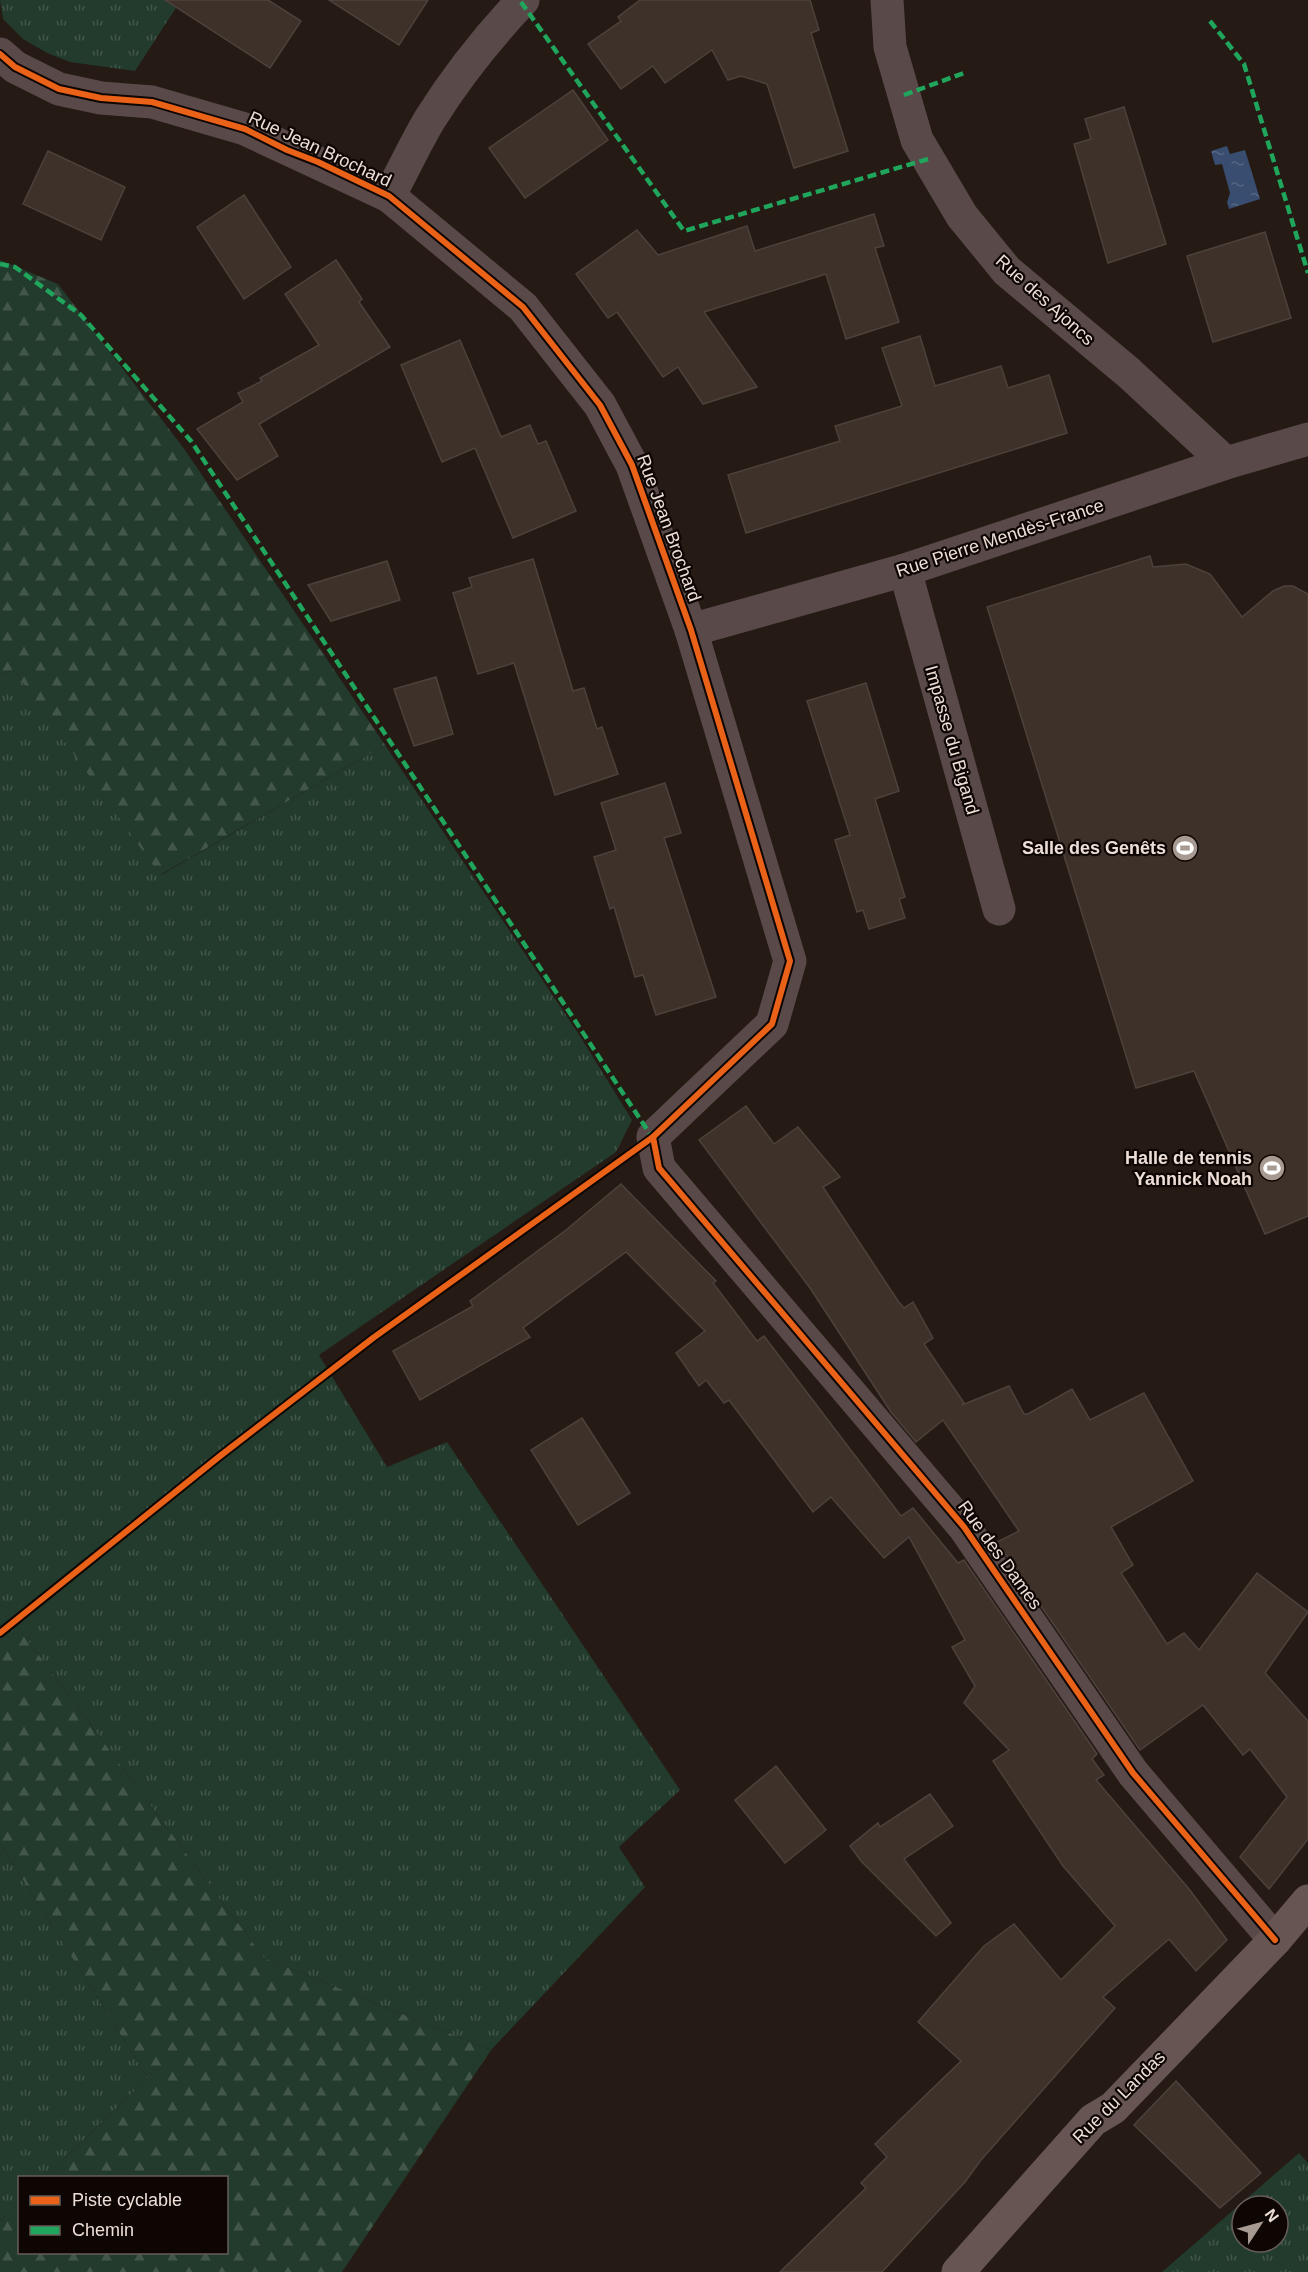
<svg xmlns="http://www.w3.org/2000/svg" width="1308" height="2272" viewBox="0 0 1308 2272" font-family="Helvetica,sans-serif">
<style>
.grass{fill:url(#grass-tufts);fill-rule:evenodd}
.forest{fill:url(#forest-firs)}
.water{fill:url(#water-ripples)}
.building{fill:#3e3129;stroke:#4c423d;stroke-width:1.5}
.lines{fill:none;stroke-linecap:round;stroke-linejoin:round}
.street{stroke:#594a49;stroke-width:33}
.secondary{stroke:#665552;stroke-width:33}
.quiet{stroke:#20a55d;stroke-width:4.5;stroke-dasharray:9 4.5;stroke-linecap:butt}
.cycleway-casing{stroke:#0e0603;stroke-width:10}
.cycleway{stroke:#ea6118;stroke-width:6}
.labels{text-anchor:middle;stroke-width:4.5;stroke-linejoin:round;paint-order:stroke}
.street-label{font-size:18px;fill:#eddfd7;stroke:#0e0603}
.poi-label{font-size:18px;font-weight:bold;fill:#eddfd7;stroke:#0e0603;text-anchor:end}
</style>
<defs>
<pattern id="grass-tufts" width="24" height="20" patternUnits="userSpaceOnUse" patternTransform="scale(1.5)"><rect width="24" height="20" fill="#223b2c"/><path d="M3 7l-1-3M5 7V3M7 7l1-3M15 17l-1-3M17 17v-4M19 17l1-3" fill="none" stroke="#42574a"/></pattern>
<pattern id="forest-firs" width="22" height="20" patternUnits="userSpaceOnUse" patternTransform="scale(1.5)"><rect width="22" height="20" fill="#223b2c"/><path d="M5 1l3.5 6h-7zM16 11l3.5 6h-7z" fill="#42574a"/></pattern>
<pattern id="water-ripples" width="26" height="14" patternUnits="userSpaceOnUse" patternTransform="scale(1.5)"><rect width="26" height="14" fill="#384d6f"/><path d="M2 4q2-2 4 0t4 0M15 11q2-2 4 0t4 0" fill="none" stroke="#556683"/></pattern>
</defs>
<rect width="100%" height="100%" fill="#251a14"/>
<g class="grass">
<path d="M0,0H181L135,71L70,62L47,53L23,39L3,19Z"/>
<path d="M13,669L161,875L385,745L578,1033L632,1120L616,1152L319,1355L387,1467L447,1442L680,1790L619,1847L645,1887L491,2050L264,1958L0,1603V676Z"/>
<path d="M0,1843L148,2078L45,2177L20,2178L19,2202L0,2221Z"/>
<path d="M1299,2153L1308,2163V2272H1162ZM1242,2206H1278V2242H1242Z"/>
</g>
<g class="forest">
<path d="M0,260L58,284L185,450L385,745L160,875L13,669L0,676Z"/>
<path d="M0,1603L264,1958L491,2050L342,2272H0V2221L19,2202L20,2252H226V2178L45,2177L148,2078L0,1843Z"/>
</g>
<path class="water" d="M1227,146L1230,154L1245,150L1260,199L1229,209L1227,202L1230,193L1222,164L1215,165L1211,151Z"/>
<g class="building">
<path d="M165,0H268L301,21L270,68Z"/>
<path d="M329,0H428L399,45Z"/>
<path d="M640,0H810L819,30L811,33L848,151L794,168L767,84L741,76L728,80L712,50L665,83L653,66L621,89L588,44L621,21L618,17Z"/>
<path d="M573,90L608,140L525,198L489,148Z"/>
<path d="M1124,107L1166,244L1108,263L1074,144L1091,139L1085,119Z"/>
<path d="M48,151L125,187L101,240L23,204Z"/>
<path d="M244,195L291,267L244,299L197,227Z"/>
<path d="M874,214L884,246L875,248L899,322L846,339L826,274L704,312L757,387L703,404L678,367L663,377L617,312L608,318L576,274L637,230L658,255L747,226L755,251Z"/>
<path d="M1265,232L1291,318L1213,342L1187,256Z"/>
<path d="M336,260L362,299L359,302L390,347L259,424L278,456L237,480L197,429L243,402L238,393L262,381L260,378L319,345L285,294Z"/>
<path d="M920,336L935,386L1001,366L1008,388L1049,375L1067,433L746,533L728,475L840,441L835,426L902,406L882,348Z"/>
<path d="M460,340L501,437L530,425L538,444L546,441L576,511L513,538L475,448L442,462L401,365Z"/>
<path d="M1150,556L1153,567L1186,564L1210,574L1242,617L1273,591L1284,586H1293L1308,594V1216L1265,1234L1194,1071L1136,1088L987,607Z"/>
<path d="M533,559L573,691L584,688L597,729L602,727L618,774L555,795L514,663L478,674L453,593L472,587L469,578Z"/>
<path d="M387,561L400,600L331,621L308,585Z"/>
<path d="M436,677L453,734L414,746L394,689Z"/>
<path d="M866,683L899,791L875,799L905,897L899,899L905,918L869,929L863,910L857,912L835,840L850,835L807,701Z"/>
<path d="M665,783L681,833L664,838L716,997L656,1015L643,975L635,977L614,907L610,909L594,857L616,850L601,803Z"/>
<path d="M746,1106L774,1144L798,1127L840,1177L823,1187L898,1301L904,1308L913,1302L933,1338L924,1344L964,1403L962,1405L1009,1386L1024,1414H1028L1072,1389L1090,1420L1144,1393L1193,1481L1111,1527L1133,1565L1121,1573L1167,1644L1184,1633L1199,1650L1257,1573L1308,1612L1265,1673L1308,1721V1839L1269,1889L1240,1857L1287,1797L1250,1749L1243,1755L1203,1705L1140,1750L997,1542L1019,1531L943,1420L916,1442L891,1412L810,1288L699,1140Z"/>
<path d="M621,1184L716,1281L713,1283L757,1341L764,1336L901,1516L913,1508L958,1563L964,1560L1097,1754L1092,1759L1104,1775L1096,1780L1189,1889L1227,1940L1196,1971L1169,1939L1103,1997L1115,2008L981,2160L965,2182L882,2272H780L866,2188L861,2183L887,2157L875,2144L961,2061L918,2022L984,1946L1014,1924L1061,1980L1115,1926L1063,1866L993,1761L1009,1750L964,1703L975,1686L952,1647L965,1640L909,1537L884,1558L831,1497L813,1512L729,1400L724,1403L706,1380L699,1386L676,1353L705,1331L626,1252L523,1328L530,1337L420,1400L393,1351L473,1306L470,1301L566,1230Z"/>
<path d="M582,1418L630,1493L578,1525L531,1450Z"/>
<path d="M776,1766L826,1830L785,1863L735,1800Z"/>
<path d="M930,1794L953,1826L904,1859L951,1923L936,1936L861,1861L850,1846L878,1823L880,1827Z"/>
<path d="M1176,2081L1261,2173L1220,2208L1134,2125Z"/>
</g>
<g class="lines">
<g class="street">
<path d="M887,0L890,47L917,140L962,216L1007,271L1129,373L1226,463"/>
<path d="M0,54L15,67L59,89L101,98L152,102L245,129L389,196L523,307L600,405L632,465L691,630L790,961L772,1024L653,1137L659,1168L964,1527L1133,1773L1275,1940"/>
<path d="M389,196C403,171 415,144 430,119C457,76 488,37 523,0"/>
<path d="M905,570L999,909"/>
<path d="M691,630L905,570L1226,463L1308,439"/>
</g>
<path class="secondary" d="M958,2272L1093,2120L1113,2108L1275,1940L1308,1901"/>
<g class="quiet">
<path d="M521,2L684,231L928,159"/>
<path d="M1210,21L1244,64L1308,273"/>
<path d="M904,95L964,73"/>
<path d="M0,264L15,267L81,315L191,441L654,1140"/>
</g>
<defs>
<g id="cycleway">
<path d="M0,54L15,67L59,89L101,98L152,102L245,129L287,150L318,162L389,196L523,307L600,405L632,465L691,630L790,961L772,1024L653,1137L373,1338L220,1456L0,1633"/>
<path d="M653,1137L659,1168L964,1527L1133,1773L1275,1940"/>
</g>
</defs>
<use href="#cycleway" class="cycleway-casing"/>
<use href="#cycleway" class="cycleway"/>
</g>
<defs>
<symbol id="stadium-disc" viewBox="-11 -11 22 22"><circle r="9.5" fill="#a79a93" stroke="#0e0603"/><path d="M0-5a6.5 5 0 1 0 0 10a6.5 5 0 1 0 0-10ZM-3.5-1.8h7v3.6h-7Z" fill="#fff"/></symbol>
</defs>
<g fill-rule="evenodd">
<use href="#stadium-disc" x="1170" y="833" width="30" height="30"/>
<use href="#stadium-disc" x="1257" y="1153" width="30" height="30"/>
</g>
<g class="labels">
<g class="street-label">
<text transform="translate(320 149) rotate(25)" y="6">Rue Jean Brochard</text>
<text transform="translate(1045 300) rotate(42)" y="6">Rue des Ajoncs</text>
<text transform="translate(669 528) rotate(70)" y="6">Rue Jean Brochard</text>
<text transform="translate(1000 538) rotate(-18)" y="6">Rue Pierre Mendès-France</text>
<text transform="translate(952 740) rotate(74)" y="6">Impasse du Bigand</text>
<text transform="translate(1000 1555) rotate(54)" y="6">Rue des Dames</text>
<text transform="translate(1119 2097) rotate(-45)" y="6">Rue du Landas</text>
</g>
<g class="poi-label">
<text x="1166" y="854">Salle des Genêts</text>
<text x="1252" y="1164">Halle de tennis<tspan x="1252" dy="21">Yannick Noah</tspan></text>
</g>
</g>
<rect x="18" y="2176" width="210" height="78" fill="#0e0603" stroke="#675d58" stroke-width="1.5"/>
<rect x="30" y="2196" width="30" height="9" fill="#ea6118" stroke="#675d58" stroke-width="1.5"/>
<text x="72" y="2206" font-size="18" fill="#eddfd7">Piste cyclable</text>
<rect x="30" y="2226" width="30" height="9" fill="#20a55d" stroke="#675d58" stroke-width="1.5"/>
<text x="72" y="2236" font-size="18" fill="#eddfd7">Chemin</text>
<g transform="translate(1260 2224) rotate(54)"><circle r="28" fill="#0e0603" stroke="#675d58" stroke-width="1.5"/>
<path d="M0-4.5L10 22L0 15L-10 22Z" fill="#a79a93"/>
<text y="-9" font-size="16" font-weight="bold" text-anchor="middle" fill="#eddfd7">N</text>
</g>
</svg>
